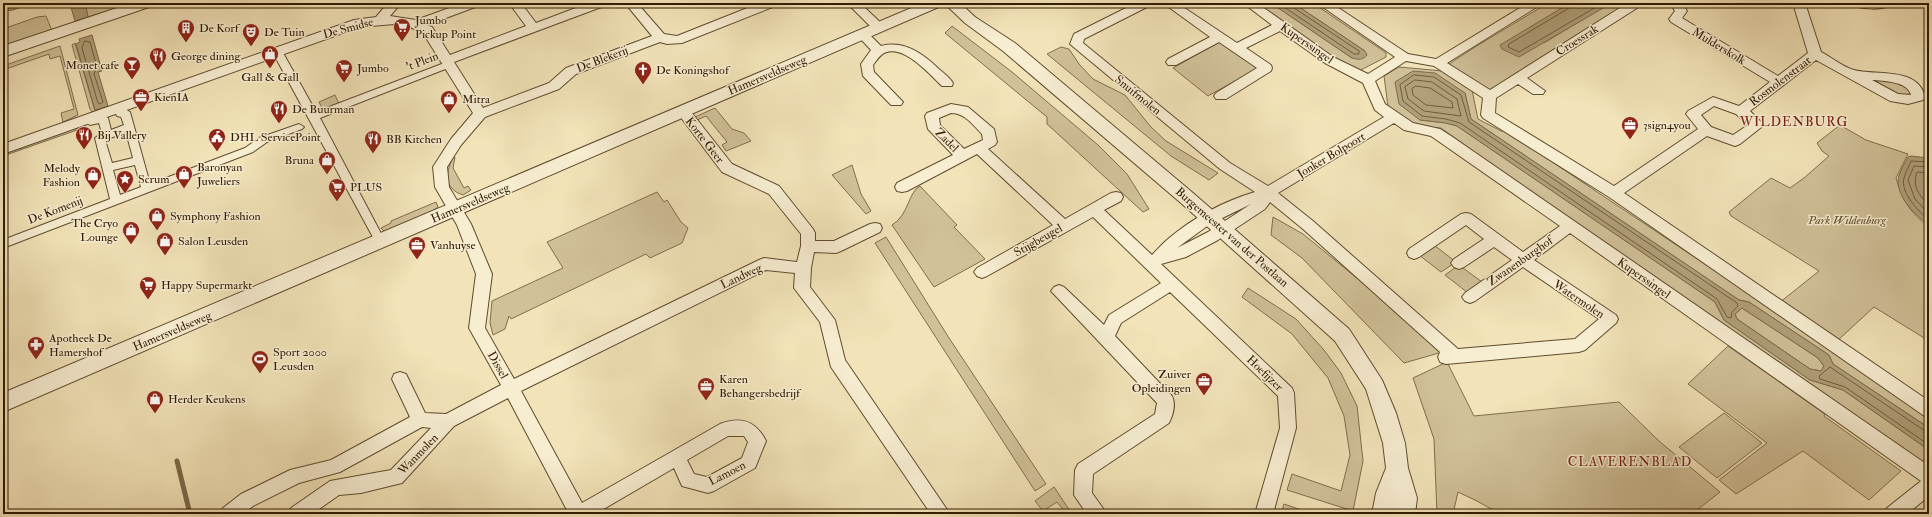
<svg xmlns="http://www.w3.org/2000/svg" width="1932" height="517" viewBox="0 0 1932 517" font-family="'IM FELL Double Pica',serif">
<style>
.green{fill:#d1c199;stroke:#806e4c}
.water{fill:#b09f79;stroke:#7d6a49;fill-rule:evenodd}
.lines{fill:none;stroke-linecap:round;stroke-linejoin:round}
.shore{stroke:#705c3c;stroke-width:1}
.stream{stroke:#7d6a49;stroke-width:5}
.pedestrian-casing{stroke:#604c2e;stroke-width:2}
.minor-casing{stroke:#604c2e;stroke-width:2}
.tertiary-casing{stroke:#604c2e;stroke-width:2}
.pedestrian{fill:#f7edd1;fill-rule:evenodd}
.minor{fill:#f7edd1;fill-rule:evenodd}
.tertiary{fill:#f7edd1;fill-rule:evenodd}
.labels{text-anchor:middle;stroke-width:3;stroke-linejoin:round;paint-order:stroke}
.poi-label{font-size:12px;fill:#301a00;stroke:#f7edd1;text-anchor:start}
.street-label{font-size:12px;fill:#301a00;stroke:#f7edd1}
.park-label{font-size:12px;font-style:italic;fill:#604c2e;stroke:#f7edd1}
.neighbourhood-label{font-size:13px;letter-spacing:1px;fill:#7a1f14;stroke:#f7edd1}
</style>
<rect width="100%" height="100%" fill="#f2e3b8"/>
<filter id="stains"><feTurbulence type="fractalNoise" baseFrequency=".005" numOctaves="4"/><feColorMatrix values="0 0 0 0 .2 0 0 0 0 .09 0 0 0 0 .02 0 0 0 .5 -.17"/></filter>
<radialGradient id="worn" r=".72"><stop offset=".6" stop-color="#630" stop-opacity="0"/><stop offset="1" stop-color="#630" stop-opacity=".3"/></radialGradient>
<g class="green">
<path d="M85,3H133L88,17Z"/>
<path d="M1254,3H1271L1352,58L1365,51L1293,3H1313L1382,50L1386,53V57L1357,72L1351,70Z"/>
<path d="M1548,3H1570L1552,14L1544,43L1609,3H1622L1628,7L1486,92L1446,66L1475,47Z"/>
<path d="M46,16L52,31L3,48V29L37,17Z"/>
<path d="M952,26L1012,72L1098,145L1127,174L1149,209L1143,212L1047,124V117L945,33Z"/>
<path d="M1221,41L1258,68L1208,96L1173,68Z"/>
<path d="M75,43L95,111L92,112L90,109L72,45Z"/>
<path d="M60,46L78,115L63,122L61,113L74,109L60,56L50,59L49,54L3,70V66Z"/>
<path d="M1061,47L1069,49L1079,64L1093,79L1125,95L1151,127L1166,141L1218,173L1209,180L1171,156L1047,54Z"/>
<path d="M1399,67L1443,71L1472,90L1478,119L1501,131H1506L1929,414V428L1833,364L1829,355L1749,302L1739,300L1471,119L1465,93L1420,120L1446,123L1457,126L1715,302L1724,320L1810,380L1843,390L1929,450V472L1469,151V148L1441,128L1417,126L1388,107L1384,76Z"/>
<path d="M1866,78L1903,82L1914,96L1902,98Z"/>
<path d="M335,95L339,104L323,110L319,102Z"/>
<path d="M715,108L732,129L744,133L751,141L726,151L722,145L727,142L706,116L697,120L695,117Z"/>
<path d="M1840,125L1866,140L1908,154L1896,178C1902,199 1910,213 1929,227V341L1874,307L1836,342L1779,303L1819,271L1731,216L1729,212L1771,178L1790,188L1804,178L1829,156L1822,151L1817,143Z"/>
<path d="M77,126V130L3,156V152L18,147L19,149L22,148V146Z"/>
<path d="M455,157L453,168L464,188L468,186L471,190L463,195C444,189 445,173 453,158Z"/>
<path d="M852,165L861,194L871,211L866,214L832,175Z"/>
<path d="M920,186L957,225L954,227L985,259L934,287L892,225C909,215 908,192 920,186Z"/>
<path d="M657,192L664,202L667,200L681,222L688,228L682,243L650,258L646,254L511,319L509,316L505,329L493,335L490,323L492,301L563,268L547,242Z"/>
<path d="M436,202L438,207L432,211L385,232L381,228L391,223V221Z"/>
<path d="M1273,217L1303,234L1446,351L1404,363L1302,258L1271,235Z"/>
<path d="M886,237L949,338L1046,484L1035,491L875,243Z"/>
<path d="M1434,245L1456,262L1441,272L1419,255Z"/>
<path d="M1459,265L1482,282L1468,293L1445,275Z"/>
<path d="M1248,288L1296,319L1324,350L1341,373L1357,406L1363,461L1353,511L1287,490L1292,474L1341,491L1350,455L1344,416L1328,378L1292,334L1242,297Z"/>
<path d="M1742,308L1818,358L1824,366L1821,371L1810,369L1737,319L1735,314Z"/>
<path d="M1728,346L1825,414L1824,416L1901,471L1869,500L1803,451L1736,494L1719,480L1767,443L1688,384Z"/>
<path d="M1447,362L1474,416L1619,402L1659,441L1720,492L1692,514H1500L1477,501L1458,492L1453,514H1437L1434,439L1413,378Z"/>
<path d="M1724,413L1762,443L1717,478L1679,447Z"/>
<path d="M1054,487L1072,514H1067L1057,502L1043,511L1035,501Z"/>
<path d="M1284,504L1313,514H1281Z"/>
</g>
<g class="water">
<path d="M3,3H85L88,17L75,21L70,4H30L13,10L4,11Z"/>
<path d="M1271,3H1293L1365,51L1367,55C1363,60 1359,60 1352,58Z"/>
<path d="M1570,3L1610,4L1519,57L1502,49L1500,45Z"/>
<path d="M92,35L102,71L98,72L108,106L95,110L76,44L80,42L79,39Z"/>
<path d="M1413,71L1435,73L1465,93L1471,119L1739,300L1749,302L1829,355L1833,364L1929,428V450L1843,390L1810,380L1724,320L1715,302L1457,126L1446,123L1420,120L1399,104L1395,82ZM1742,308L1818,358L1824,366L1821,371L1810,369L1737,319L1735,314Z"/>
<path d="M1911,156L1929,158V225C1915,215 1898,199 1898,180C1899,172 1905,163 1908,157Z"/>
</g>
<g class="lines">
<g class="shore">
<path d="M1278,3L1354,54H1359V51L1294,8L1292,3"/>
<path d="M1571,3L1569,8L1509,44L1508,47L1519,52L1603,3"/>
<path d="M85,41L90,42L97,67L94,74L103,102L100,104L98,103L82,48Z"/>
<path d="M1414,75L1434,77L1461,95L1469,122L1737,303L1738,306L1732,312L1731,318L1727,317L1717,299L1460,123L1446,119L1422,116L1403,101L1400,85Z"/>
<path d="M1415,80L1432,82L1457,99L1461,116L1424,111L1408,99L1405,87Z"/>
<path d="M1416,86L1430,88L1452,102L1453,108L1426,105L1413,95L1412,89Z"/>
<path d="M1929,162L1911,161C1909,167 1905,173 1904,178C1900,193 1919,212 1929,220"/>
<path d="M1929,167L1914,166L1908,180L1915,199L1929,214"/>
<path d="M1929,173L1917,172C1912,188 1919,194 1929,206"/>
<path d="M1929,431H1925L1830,367L1819,376L1820,379L1845,387L1929,445"/>
</g>
<path class="stream" d="M177,461L190,514"/>
<defs>
<g id="pedestrian">
<path d="M277,48L282,51L316,112L447,62H453L455,64L453,66L320,118L385,241L384,244H376L375,241L272,51Z"/>
<path d="M118,105L130,112L150,184L245,148L259,138L299,124L304,127L302,129L267,142L253,152L3,248V240L110,199L95,138L102,133L99,123L90,125L85,122L87,120L103,115L108,118L111,130L124,125L121,117L117,116L113,108ZM126,132L133,158L112,163L105,140ZM135,165L141,187L120,195L113,170Z"/>
</g>
<g id="minor">
<path d="M388,3H401L390,16L416,20L463,3H480L478,6L427,25L432,27L450,55L526,26L509,3H521L536,23L589,3H606L604,6L454,62L483,108L549,83L566,68L652,36L625,3H637L664,34L677,36L760,3H777L775,6L682,43L667,44L660,42L576,74L559,89L485,117L461,145L447,167L449,187L471,224L492,274L485,328L514,379L759,260L764,258L797,262L801,246V234L769,194L722,172L676,111L678,108H688L732,164L779,186L813,229L815,233V241H834L870,224L875,223L880,224L882,228L880,232L841,251L836,253L814,252L811,268L810,287L835,320L845,360L950,514H931L831,367L820,322L794,288L795,273L766,270L521,391L582,503L720,424C741,416 756,421 766,441L755,468L714,491L708,493L682,486L674,468L595,514H569L508,398L454,426L402,483L361,493L339,495L312,514H288L291,508L330,481L391,470L431,428L422,427L340,472L299,483L253,506L243,514H220L223,508L241,494L290,470L331,460L410,417L392,379L394,374L400,372L406,374L425,413L446,414L501,385L469,328L476,274L457,225L435,187L433,167L451,139L473,113L423,33L408,26L394,24L360,27L3,154V144L354,20L376,17ZM728,436H744L748,442L742,458L707,477L694,474L687,460Z"/>
<path d="M847,3H860L882,24L884,27L882,30H874Z"/>
<path d="M1136,3H1151L1149,6L1084,39L1083,43L1230,163L1268,186L1384,117L1375,110L1363,83L1325,63L1280,31L1246,48L1271,65L1272,68L1271,71L1226,99H1216L1214,96L1216,93L1257,68L1219,42L1176,65H1168L1166,62L1168,59L1210,37L1163,3H1177L1237,43L1272,25L1243,3H1257L1333,57L1368,74L1395,57L1317,3H1331L1408,54L1436,59L1528,3H1543L1447,63L1490,90L1626,4L1625,3H1638L1639,5L1637,8L1527,78L1545,91L1543,94H1533L1518,84L1496,98L1495,113L1614,186L1698,129L1686,114L1688,111L1713,97L1739,106L1770,82L1671,22L1669,19L1675,11L1670,3H1682L1687,11L1682,18L1778,76L1808,53L1793,3H1805L1821,52C1831,57 1843,67 1854,70C1875,76 1918,66 1925,97L1923,100L1908,104L1890,101L1816,60L1750,111L1764,125L1740,144L1735,146L1707,136L1624,193L1929,401V417L1923,415L1609,197L1483,118L1481,115L1483,98L1434,66L1406,61L1375,81L1385,104L1413,123L1440,129L1451,136L1929,466V496L1907,514H1884L1887,508L1921,481L1570,233L1534,260L1616,315L1618,319L1616,323L1585,350L1579,352L1446,364L1440,362L1438,357L1440,352L1303,229L1270,202L1265,209L1218,240L1186,257L1161,264L1292,388L1294,393L1296,428L1273,514H1255L1280,428L1278,396L1170,292L1121,323L1115,336L1172,396C1176,404 1173,415 1169,423L1093,474L1092,493L1107,514H1087L1074,495L1075,470L1078,464L1155,414L1157,403L1051,291L1054,287L1059,285L1064,287L1104,325L1109,315L1161,283L1093,217L987,276L982,278L977,276L974,272L977,268L1053,225L977,154L907,191L902,192L897,191L895,187L897,183L953,155L928,129L925,116L927,113L951,104L968,107L994,129L997,142L995,145L988,149L1065,219L1111,193L1116,192L1121,193L1123,197L1121,201L1104,210L1152,255C1157,250 1162,244 1168,239C1193,218 1224,201 1255,192L1220,169L1070,44L1074,34ZM1872,80C1883,81 1908,81 1911,95L1898,94ZM1714,106L1736,114L1748,125L1733,135L1711,127L1701,115ZM951,113C965,113 973,125 982,134L983,140L964,149L940,125L939,118ZM1394,123L1404,130L1431,136L1560,226L1523,252L1471,214L1466,213L1461,214L1409,249L1407,253L1409,257L1414,259L1419,257L1466,225L1484,239L1454,259L1451,263L1454,267L1459,269L1464,267L1494,247L1512,260L1465,293L1462,297L1465,301L1470,303L1475,301L1523,267L1599,319L1575,339L1458,349L1313,221L1278,193ZM1251,204L1208,232L1177,248L1210,224Z"/>
<path d="M1852,3H1893C1887,11 1857,10 1852,3Z"/>
<path d="M862,30L866,31L881,46C905,40 923,54 940,70C945,74 950,78 953,83L952,86H942C929,74 904,44 884,53C880,55 876,61 873,65L874,72L903,102L901,105H891L863,76L861,64L871,50L856,34L858,31Z"/>
</g>
<g id="tertiary">
<path d="M132,3H155L152,6L3,57V46Z"/>
<path d="M923,3H960L975,17L1015,43L1193,193L1349,329L1382,380L1396,413L1405,443L1408,468L1417,498L1415,514H1372L1376,493L1386,468L1383,443L1366,389L1335,341L1181,203L1003,51L965,23L944,3L941,6L3,412V393Z"/>
</g>
</defs>
<use href="#pedestrian" class="pedestrian-casing"/>
<use href="#minor" class="minor-casing"/>
<use href="#tertiary" class="tertiary-casing"/>
<use href="#pedestrian" class="pedestrian"/>
<use href="#minor" class="minor"/>
<use href="#tertiary" class="tertiary"/>
</g>
<defs>
<symbol id="supermarket-pin" viewBox="-11 -11 22 30"><path d="M0 17L-7.5 6A9.5 9.5 0 1 1 7.5 6Z" fill="#8f2418" stroke="#f7edd1"/><path d="M-6-5.5h2.5l.6 2H6L4.5 2H-2.5L-4.4-4H-6ZM-1.5 3.2a1.3 1.3 0 1 0 .1 0ZM3 3.2a1.3 1.3 0 1 0 .1 0Z" fill="#fff"/></symbol>
<symbol id="building-pin" viewBox="-11 -11 22 30"><path d="M0 17L-7.5 6A9.5 9.5 0 1 1 7.5 6Z" fill="#8f2418" stroke="#f7edd1"/><path d="M-4-6H4V6H1V3H-1V6H-4ZM-2.5-4.3h1.7v1.8h-1.7ZM.8-4.3h1.7v1.8H.8ZM-2.5-1h1.7V.8h-1.7ZM.8-1h1.7V.8H.8Z" fill="#fff"/></symbol>
<symbol id="theatre-pin" viewBox="-11 -11 22 30"><path d="M0 17L-7.5 6A9.5 9.5 0 1 1 7.5 6Z" fill="#8f2418" stroke="#f7edd1"/><path d="M-5-5.5Q0-4 5-5.5V0Q5 5 0 6Q-5 5-5 0ZM-3.3-2.5H-1v1.5H-3.3ZM1-2.5H3.3v1.5H1ZM-2.8 1Q0 5.5 2.8 1Z" fill="#fff"/></symbol>
<symbol id="shop-pin" viewBox="-11 -11 22 30"><path d="M0 17L-7.5 6A9.5 9.5 0 1 1 7.5 6Z" fill="#8f2418" stroke="#f7edd1"/><path d="M-5-2.5h2.3a2.7 3.5 0 0 1 5.4 0H5L5.5 6h-11ZM-1.5-2.5h3a1.5 2.3 0 0 0-3 0Z" fill="#fff"/></symbol>
<symbol id="restaurant-pin" viewBox="-11 -11 22 30"><path d="M0 17L-7.5 6A9.5 9.5 0 1 1 7.5 6Z" fill="#8f2418" stroke="#f7edd1"/><path d="M-5-6h1v4h1v-4h1v4h1v-4h1v5L-1.5 .5V6h-2V.5L-5-1ZM5-6V6H3V1.5H1.5Q1.5-4 5-6Z" fill="#fff"/></symbol>
<symbol id="bar-pin" viewBox="-11 -11 22 30"><path d="M0 17L-7.5 6A9.5 9.5 0 1 1 7.5 6Z" fill="#8f2418" stroke="#f7edd1"/><path d="M-6-5H6L.8 .8V4.5H3.5V6h-7V4.5H-.8V.8Z" fill="#fff"/></symbol>
<symbol id="church-pin" viewBox="-11 -11 22 30"><path d="M0 17L-7.5 6A9.5 9.5 0 1 1 7.5 6Z" fill="#8f2418" stroke="#f7edd1"/><path d="M-1.2-6h2.4v3.5h3.3v2.4h-3.3V6h-2.4V-.1h-3.3v-2.4h3.3Z" fill="#fff"/></symbol>
<symbol id="office-pin" viewBox="-11 -11 22 30"><path d="M0 17L-7.5 6A9.5 9.5 0 1 1 7.5 6Z" fill="#8f2418" stroke="#f7edd1"/><path d="M-6-3h4V-5.5h4V-3h4V5H-6ZM-1-4.5V-3h2v-1.5ZM-6 0V1H6V0Z" fill="#fff"/></symbol>
<symbol id="civic-pin" viewBox="-11 -11 22 30"><path d="M0 17L-7.5 6A9.5 9.5 0 1 1 7.5 6Z" fill="#8f2418" stroke="#f7edd1"/><path d="M-.6-6.5H3V-4.5H.6V-3L4-1V1h2V6H-6V1h2V-1L-.6-3ZM-1.2 2.5V6h2.4V2.5Z" fill="#fff"/></symbol>
<symbol id="sight-pin" viewBox="-11 -11 22 30"><path d="M0 17L-7.5 6A9.5 9.5 0 1 1 7.5 6Z" fill="#8f2418" stroke="#f7edd1"/><path d="M0-6L1.8-2.2L6-1.7L2.9 1.2L3.7 5.4L0 3.3L-3.7 5.4L-2.9 1.2L-6-1.7L-1.8-2.2Z" fill="#fff"/></symbol>
<symbol id="pharmacy-pin" viewBox="-11 -11 22 30"><path d="M0 17L-7.5 6A9.5 9.5 0 1 1 7.5 6Z" fill="#8f2418" stroke="#f7edd1"/><path d="M-2-6h4v4h4v4h-4v4h-4v-4h-4v-4h4Z" fill="#fff"/></symbol>
<symbol id="stadium-pin" viewBox="-11 -11 22 30"><path d="M0 17L-7.5 6A9.5 9.5 0 1 1 7.5 6Z" fill="#8f2418" stroke="#f7edd1"/><path d="M0-5a6.5 5 0 1 0 0 10a6.5 5 0 1 0 0-10ZM-3.5-1.8h7v3.6h-7Z" fill="#fff"/></symbol>
</defs>
<g fill-rule="evenodd">
<use href="#supermarket-pin" x="392" y="17" width="20" height="27"/>
<use href="#building-pin" x="176" y="18" width="20" height="27"/>
<use href="#theatre-pin" x="241" y="22" width="20" height="27"/>
<use href="#shop-pin" x="260" y="44" width="20" height="27"/>
<use href="#restaurant-pin" x="148" y="46" width="20" height="27"/>
<use href="#bar-pin" x="122" y="55" width="20" height="27"/>
<use href="#supermarket-pin" x="334" y="58" width="20" height="27"/>
<use href="#church-pin" x="633" y="60" width="20" height="27"/>
<use href="#office-pin" x="131" y="87" width="20" height="27"/>
<use href="#shop-pin" x="439" y="89" width="20" height="27"/>
<use href="#restaurant-pin" x="269" y="99" width="20" height="27"/>
<use href="#office-pin" x="1620" y="115" width="20" height="27"/>
<use href="#restaurant-pin" x="74" y="125" width="20" height="27"/>
<use href="#civic-pin" x="207" y="127" width="20" height="27"/>
<use href="#restaurant-pin" x="363" y="129" width="20" height="27"/>
<use href="#shop-pin" x="317" y="150" width="20" height="27"/>
<use href="#shop-pin" x="174" y="164" width="20" height="27"/>
<use href="#shop-pin" x="83" y="165" width="20" height="27"/>
<use href="#sight-pin" x="115" y="169" width="20" height="27"/>
<use href="#supermarket-pin" x="327" y="177" width="20" height="27"/>
<use href="#shop-pin" x="147" y="206" width="20" height="27"/>
<use href="#shop-pin" x="121" y="220" width="20" height="27"/>
<use href="#shop-pin" x="155" y="231" width="20" height="27"/>
<use href="#office-pin" x="407" y="235" width="20" height="27"/>
<use href="#supermarket-pin" x="138" y="275" width="20" height="27"/>
<use href="#pharmacy-pin" x="26" y="335" width="20" height="27"/>
<use href="#stadium-pin" x="250" y="349" width="20" height="27"/>
<use href="#office-pin" x="1194" y="371" width="20" height="27"/>
<use href="#office-pin" x="696" y="376" width="20" height="27"/>
<use href="#shop-pin" x="145" y="389" width="20" height="27"/>
</g>
<g class="labels">
<g class="poi-label">
<text x="415" y="24">Jumbo<tspan x="415" dy="14">Pickup Point</tspan></text>
<text x="199" y="32">De Korf</text>
<text x="264" y="36">De Tuin</text>
<text x="171" y="60">George dining</text>
<text x="119" y="69" text-anchor="end">Monet cafe</text>
<text x="357" y="72">Jumbo</text>
<text x="656" y="74">De Koningshof</text>
<text x="270" y="81" text-anchor="middle">Gall &amp; Gall</text>
<text x="154" y="101">KienIA</text>
<text x="462" y="103">Mitra</text>
<text x="292" y="113">De Buurman</text>
<text x="1643" y="129">3sign4you</text>
<text x="97" y="139">Bij Vallery</text>
<text x="230" y="141">DHL ServicePoint</text>
<text x="386" y="143">BB Kitchen</text>
<text x="314" y="164" text-anchor="end">Bruna</text>
<text x="197" y="171">Baronyan<tspan x="197" dy="14">Juweliers</tspan></text>
<text x="80" y="172" text-anchor="end">Melody<tspan x="80" dy="14">Fashion</tspan></text>
<text x="138" y="183">Scrum</text>
<text x="350" y="191">PLUS</text>
<text x="170" y="220">Symphony Fashion</text>
<text x="118" y="227" text-anchor="end">The Cryo<tspan x="118" dy="14">Lounge</tspan></text>
<text x="178" y="245">Salon Leusden</text>
<text x="430" y="249">Vanhuyse</text>
<text x="161" y="289">Happy Supermarkt</text>
<text x="49" y="342">Apotheek De<tspan x="49" dy="14">Hamershof</tspan></text>
<text x="273" y="356">Sport 2000<tspan x="273" dy="14">Leusden</tspan></text>
<text x="1191" y="378" text-anchor="end">Zuiver<tspan x="1191" dy="14">Opleidingen</tspan></text>
<text x="719" y="383">Karen<tspan x="719" dy="14">Behangersbedrijf</tspan></text>
<text x="168" y="403">Herder Keukens</text>
</g>
<g class="street-label">
<text transform="translate(348 28) rotate(-15)" y="4">De Smidse</text>
<text transform="translate(1577 40) rotate(-32)" y="4">Croessrak</text>
<text transform="translate(1307 43) rotate(35)" y="4">Kuperssingel</text>
<text transform="translate(1719 46) rotate(31)" y="4">Mulderskolk</text>
<text transform="translate(602 59) rotate(-21)" y="4">De Blekerij</text>
<text transform="translate(422 61) rotate(-21)" y="4">'t Plein</text>
<text transform="translate(767 75) rotate(-23)" y="4">Hamersveldseweg</text>
<text transform="translate(1780 81) rotate(-37)" y="4">Rosmolenstraat</text>
<text transform="translate(1138 95) rotate(39)" y="4">Snuifmolen</text>
<text transform="translate(705 140) rotate(52)" y="4">Korte Geer</text>
<text transform="translate(947 140) rotate(45)" y="4">Zadel</text>
<text transform="translate(1331 155) rotate(-31)" y="4">Jonker Bolpoort</text>
<text transform="translate(470 203) rotate(-23)" y="4">Hamersveldseweg</text>
<text transform="translate(55 210) rotate(-21)" y="4">De Komenij</text>
<text transform="translate(1232 237) rotate(41)" y="4">Burgemeester van der Postlaan</text>
<text transform="translate(1038 240) rotate(-30)" y="4">Stijgbeugel</text>
<text transform="translate(1520 261) rotate(-35)" y="4">Zwanenburghof</text>
<text transform="translate(741 276) rotate(-25)" y="4">Landweg</text>
<text transform="translate(1644 278) rotate(35)" y="4">Kuperssingel</text>
<text transform="translate(1579 299) rotate(34)" y="4">Watermolen</text>
<text transform="translate(172 331) rotate(-23)" y="4">Hamersveldseweg</text>
<text transform="translate(498 365) rotate(60)" y="4">Dissel</text>
<text transform="translate(1265 373) rotate(44)" y="4">Hoefijzer</text>
<text transform="translate(418 454) rotate(-46)" y="4">Wanmolen</text>
<text transform="translate(727 473) rotate(-27)" y="4">Lamoen</text>
</g>
<g class="park-label">
<text x="1847" y="224">Park Wildenburg</text>
</g>
<g class="neighbourhood-label">
<text x="1794" y="126">WILDENBURG</text>
<text x="1630" y="466">CLAVERENBLAD</text>
</g>
</g>
<rect width="1932" height="517" fill="none" stroke="#f2e3b8" stroke-width="16"/>
<rect x="4" y="4" width="1924" height="509" fill="none" stroke="#301a00" stroke-width="2"/>
<rect x="8" y="8" width="1916" height="501" fill="none" stroke="#301a00"/>
<rect width="100%" height="100%" filter="url(#stains)"/>
<rect width="100%" height="100%" fill="url(#worn)"/>
</svg>
